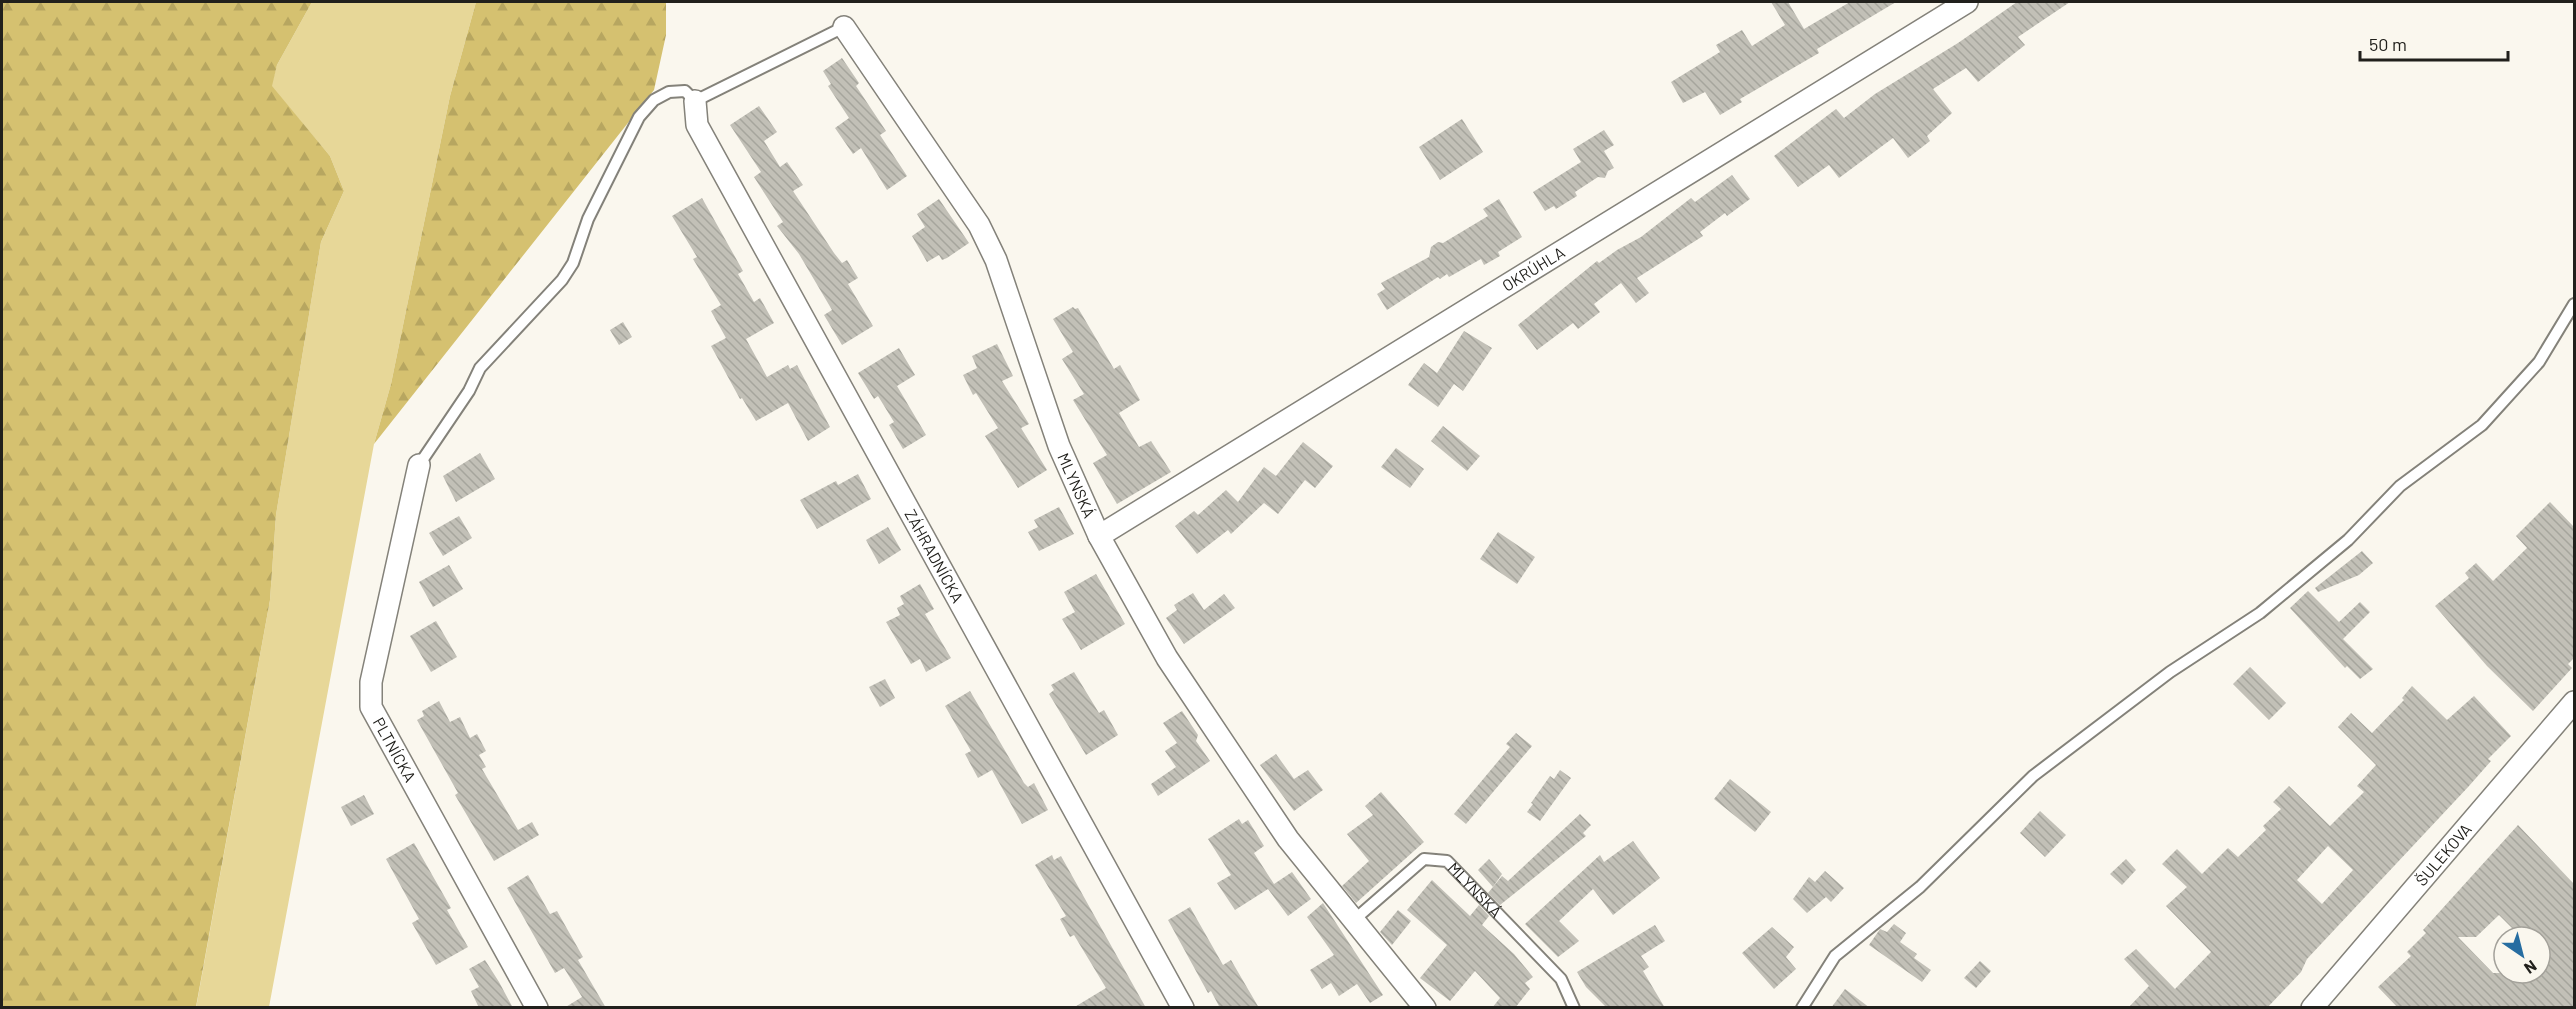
<svg xmlns="http://www.w3.org/2000/svg" width="2576" height="1009" viewBox="0 0 2576 1009" font-family="Barlow,sans-serif">
<style>
.green{fill:#e7d798}
.forest{fill:url(#forest-firs)}
.building{fill:url(#building-back-hatch);fill-rule:evenodd}
.lines{fill:none;stroke-linecap:round;stroke-linejoin:round}
.lane-casing{stroke:#84827a;stroke-width:14}
.street-casing{stroke:#84827a;stroke-width:24}
.lane{stroke:#fff;stroke-width:10}
.street{stroke:#fff;stroke-width:21}
.labels{text-anchor:middle;stroke-width:5;stroke-linejoin:round;paint-order:stroke}
.street-label{font-size:16px;fill:#21201c;stroke:#faf7ee}
</style>
<defs>
<pattern id="forest-firs" width="22" height="20" patternUnits="userSpaceOnUse" patternTransform="scale(1.5)"><rect width="22" height="20" fill="#d5c170"/><path d="M5 1l3.5 6h-7zM16 11l3.5 6h-7z" fill="#b7a660"/></pattern>
<pattern id="building-back-hatch" width="6" height="6" patternUnits="userSpaceOnUse" patternTransform="scale(1.5)"><rect width="6" height="6" fill="#c2c0b7"/><path d="M-1 5l2 2M0 0l6 6M5-1l2 2" fill="none" stroke="#a6a59d"/></pattern>
</defs>
<rect width="100%" height="100%" fill="#faf7ee"/>
<path class="green" d="M312,2H476L450,96L391,384L374,444L269,1007L196,1008L270,600L276,515L321,242L344,191L330,156L271,86L277,65Z"/>
<g class="forest">
<path d="M2,2H312L277,65L272,86L330,156L344,191L321,242L276,515L270,600L196,1007H2Z"/>
<path d="M476,2H666V35L654,90L374,444L391,384L450,96Z"/>
</g>
<g class="building">
<path d="M1771,2H1788L1804,29L1850,2H1896L1817,49L1819,53L1740,99L1742,102L1720,115L1705,92L1683,103L1671,82L1720,52L1716,45L1742,30L1752,46L1785,25Z"/>
<path d="M2017,2H2070L2018,37L2025,45L1978,82L1966,68L1933,89L1952,113L1927,136L1930,141L1908,158L1893,138L1839,178L1829,165L1798,187L1774,156L1836,109L1844,118L1875,94L1958,43Z"/>
<path d="M842,58L859,83L856,86L886,131L880,135L907,176L887,190L861,148L853,154L835,128L849,118L828,86L831,84L823,71Z"/>
<path d="M759,106L777,132L764,141L780,167L787,162L803,185L793,191L834,253L842,263L847,260L858,278L848,284L873,326L842,345L824,315L832,310L799,254L777,226L783,222L754,177L761,172L730,125Z"/>
<path d="M1462,119L1483,152L1440,180L1419,147Z"/>
<path d="M1604,130L1614,145L1604,151L1614,168L1608,171L1605,178L1598,177L1575,192L1577,196L1556,209L1554,206L1545,211L1533,192L1581,162L1573,149Z"/>
<path d="M1732,175L1750,199L1727,216L1725,213L1700,232L1703,236L1637,278L1649,293L1636,303L1621,283L1594,304L1600,312L1578,329L1573,323L1537,350L1518,325L1597,261L1599,263L1617,250L1641,237L1691,198L1695,202Z"/>
<path d="M702,198L743,271L738,274L754,302L760,298L774,323L746,339L767,377L788,365L790,369L797,365L830,427L808,441L788,403L756,421L742,398L740,399L711,346L726,338L711,311L721,305L693,259L697,257L672,216Z"/>
<path d="M939,199L969,243L947,258L942,260L939,255L927,262L912,236L925,227L917,214Z"/>
<path d="M1499,199L1522,237L1498,252L1500,256L1484,265L1481,259L1449,277L1447,274L1440,279L1438,277L1387,310L1377,294L1385,289L1381,283L1429,257L1431,247L1438,242L1443,243L1488,216L1483,209Z"/>
<path d="M1073,307L1075,309L1078,308L1114,369L1120,365L1140,400L1119,413L1139,447L1151,441L1171,472L1117,504L1093,463L1107,455L1073,400L1084,394L1062,359L1073,352L1053,319Z"/>
<path d="M623,322L632,337L619,345L610,330Z"/>
<path d="M1464,331L1492,348L1463,391L1454,384L1438,407L1408,385L1424,363L1437,373Z"/>
<path d="M997,344L1013,376L1002,381L1029,424L1021,428L1047,470L1018,488L985,436L998,428L976,393L973,395L963,375L977,368L972,356Z"/>
<path d="M899,348L915,375L897,386L926,435L903,449L889,425L894,422L878,396L874,399L858,373Z"/>
<path d="M1443,426L1480,456L1467,471L1431,441Z"/>
<path d="M1303,442L1333,466L1315,488L1305,480L1278,514L1264,503L1231,534L1228,530L1197,554L1175,526L1194,511L1198,515L1226,490L1238,502L1264,467L1276,476Z"/>
<path d="M1396,448L1424,469L1410,488L1381,467Z"/>
<path d="M480,453L495,479L456,502L443,476Z"/>
<path d="M858,474L871,499L817,529L800,500L836,481L838,485Z"/>
<path d="M2550,502L2574,527V658L2568,664L2572,668L2533,711L2487,666L2435,606L2469,578L2465,573L2476,563L2493,581L2527,548L2516,536Z"/>
<path d="M1059,507L1074,534L1039,551L1028,532L1038,527L1034,520Z"/>
<path d="M459,516L472,538L443,556L429,533Z"/>
<path d="M888,527L901,550L879,564L866,540Z"/>
<path d="M1498,532L1535,557L1517,584L1480,559Z"/>
<path d="M2362,551L2373,563L2359,575L2318,592L2315,588Z"/>
<path d="M449,565L463,589L433,607L419,582Z"/>
<path d="M1096,574L1125,624L1081,650L1062,619L1075,612L1064,592Z"/>
<path d="M920,584L934,609L925,614L951,658L926,672L920,659L911,664L886,622L900,615L897,608L904,604L900,596Z"/>
<path d="M2308,591L2339,622L2360,602L2370,612L2343,639L2373,669L2360,679L2347,666L2345,668L2290,608Z"/>
<path d="M1193,593L1204,610L1224,594L1235,608L1184,644L1166,618L1177,610L1174,605Z"/>
<path d="M436,621L457,657L431,672L410,636Z"/>
<path d="M2250,667L2286,703L2269,720L2233,684Z"/>
<path d="M1074,672L1099,713L1104,710L1118,735L1086,755L1049,694L1054,690L1051,685Z"/>
<path d="M885,679L895,698L880,707L869,687Z"/>
<path d="M2412,686L2447,720L2474,696L2511,736L2488,759L2491,761L2469,786L2307,959L2301,972L2267,1008H2128L2149,986L2124,959L2136,949L2175,989L2211,952L2166,906L2187,887L2162,864L2177,849L2202,874L2228,848L2238,857L2266,830L2263,826L2281,809L2273,802L2289,786L2330,826L2364,792L2357,786L2376,765L2338,727L2351,713L2372,733L2404,700L2402,698ZM2328,846L2353,870L2322,904L2297,880Z"/>
<path d="M970,691L1024,783L1028,787L1034,783L1048,810L1022,824L992,770L978,778L965,754L971,751L945,706Z"/>
<path d="M439,701L450,722L460,717L470,738L477,734L486,751L479,755L486,767L482,769L518,830L532,822L539,835L494,861L455,795L458,793L417,720L424,716L422,711Z"/>
<path d="M1182,711L1198,735L1196,741L1210,761L1158,796L1151,784L1176,767L1165,751L1177,743L1163,723Z"/>
<path d="M1516,733L1532,746L1466,824L1454,814L1510,747L1506,744Z"/>
<path d="M1276,754L1294,779L1308,770L1323,790L1294,811L1260,765Z"/>
<path d="M1560,770L1571,778L1540,821L1527,812L1533,804L1531,803L1550,776L1554,779Z"/>
<path d="M1730,779L1771,812L1755,832L1714,799Z"/>
<path d="M1381,792L1424,842L1356,903L1342,886L1369,861L1347,834L1373,815L1365,806Z"/>
<path d="M364,795L374,814L351,826L341,807Z"/>
<path d="M2040,811L2066,835L2045,857L2020,833Z"/>
<path d="M1580,814L1591,825L1583,833L1586,836L1500,905L1488,893L1502,876L1508,881Z"/>
<path d="M1239,819L1242,824L1248,820L1264,846L1254,853L1274,884L1292,872L1311,899L1288,916L1268,889L1235,910L1217,883L1231,875L1208,839Z"/>
<path d="M2518,825L2574,884V1008H2398L2378,987L2411,956L2407,952L2426,933L2423,930ZM2499,915L2521,937H2540V973H2493L2458,937H2476Z"/>
<path d="M1633,841L1660,878L1613,915L1593,889L1559,921L1579,941L1558,957L1525,924L1600,855L1604,862Z"/>
<path d="M414,843L451,908L447,910L468,947L436,965L412,923L419,919L386,859Z"/>
<path d="M1052,855L1054,860L1061,856L1146,1008H1073L1106,988L1074,935L1070,937L1060,919L1066,916L1035,865Z"/>
<path d="M1489,859L1502,874L1493,887L1478,870Z"/>
<path d="M2126,859L2136,870L2122,885L2110,874Z"/>
<path d="M1825,871L1844,888L1831,902L1826,897L1807,913L1793,899L1809,877L1815,882Z"/>
<path d="M528,875L550,914L557,911L583,957L578,960L606,1008H564L582,997L564,968L555,973L507,888Z"/>
<path d="M1432,880L1470,916L1479,905L1489,916L1482,925L1514,954L1533,977L1525,983L1530,989L1515,1008H1492L1500,998L1475,971L1450,1001L1420,978L1447,945L1407,910Z"/>
<path d="M1323,903L1383,995L1370,1003L1357,984L1339,996L1331,983L1322,989L1310,970L1334,955L1307,917Z"/>
<path d="M1190,907L1223,965L1231,960L1259,1008H1220L1211,991L1208,993L1168,920Z"/>
<path d="M1398,910L1411,921L1392,945L1380,932Z"/>
<path d="M1894,924L1906,933L1900,942L1917,954L1914,958L1931,970L1922,982L1869,945L1880,929L1887,932Z"/>
<path d="M1655,925L1665,941L1641,956L1649,967L1643,971L1665,1008H1607L1586,987L1577,972Z"/>
<path d="M1772,927L1794,947L1786,957L1796,969L1774,989L1742,953Z"/>
<path d="M485,960L499,982L513,1008H479L471,991L479,987L469,969Z"/>
<path d="M1980,961L1991,971L1976,988L1964,978Z"/>
<path d="M1845,989L1870,1008H1831Z"/>
</g>
<g class="lines">
<defs>
<g id="lane">
<path d="M419,465L469,391L480,368L562,280L573,263L588,219L639,117L654,100L669,92L685,91L695,101L844,27"/>
<path id="s1" d="M1354,920L1424,859L1447,861L1561,979L1574,1008"/>
<path d="M1802,1008L1835,956L1920,887L2033,776L2170,672L2260,613L2348,540L2400,486L2482,425L2539,362L2574,304"/>
</g>
<g id="street">
<path id="s2" d="M844,27L979,225L996,260L1059,446L1099,536L1167,658L1288,839L1425,1008"/>
<path id="s3" d="M695,101L697,125L1183,1008"/>
<path id="s4" d="M419,465L371,682V707L537,1008"/>
<path id="s5" d="M1099,536L1967,2"/>
<path id="s6" d="M2312,1008L2574,702"/>
</g>
</defs>
<use href="#lane" class="lane-casing"/>
<use href="#street" class="street-casing"/>
<use href="#lane" class="lane"/>
<use href="#street" class="street"/>
</g>
<g class="labels">
<g class="street-label">
<text dy="6" stroke="none"><textPath href="#s5" startOffset="510">OKRÚHLA</textPath></text>
<text dy="6" stroke="none"><textPath href="#s2" startOffset="518">MLYNSKÁ</textPath></text>
<text dy="6" stroke="none"><textPath href="#s3" startOffset="516">ZÁHRADNÍCKA</textPath></text>
<text dy="6" stroke="none"><textPath href="#s4" startOffset="296">PLTNÍCKA</textPath></text>
<text dy="6" stroke="none"><textPath href="#s6" startOffset="202">ŠULEKOVA</textPath></text>
<text dy="6" stroke="none"><textPath href="#s1" startOffset="156">MLYNSKÁ</textPath></text>
</g>
</g>
<rect width="2576" height="1009" fill="none" stroke="#21201c" stroke-width="6"/>
<g transform="translate(2522 955) rotate(145)"><circle r="28" fill="#faf7ee" stroke="#a3a19a" stroke-width="1.5"/>
<path d="M0-4.5L10 22L0 15L-10 22Z" fill="#266da1"/>
<text y="-9" font-size="16" font-weight="bold" text-anchor="middle" fill="#21201c">N</text>
</g>
<path d="M2360 51v9h148v-9" fill="none" stroke="#21201c" stroke-width="3"/>
<text x="2369" y="51" font-size="18" fill="#21201c" stroke="#faf7ee" stroke-width="4.5" paint-order="stroke">50 m</text>
</svg>
